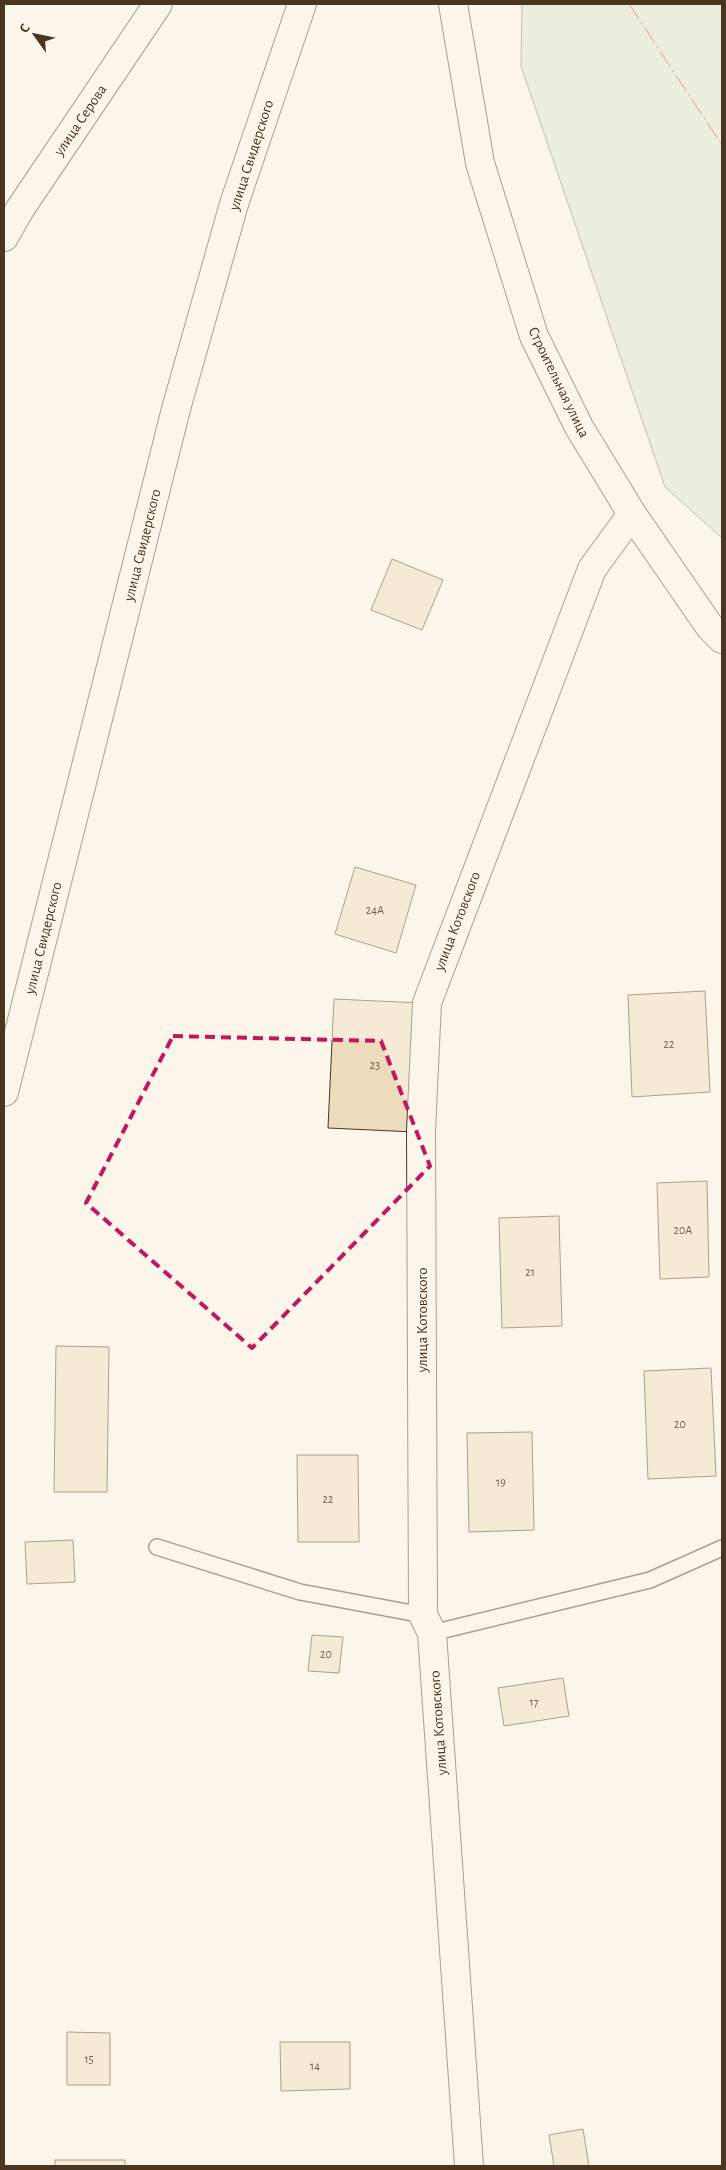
<svg xmlns="http://www.w3.org/2000/svg" width="726" height="2170" viewBox="0 0 726 2170" font-family="'Alegreya Sans',sans-serif">
<style>
.green{fill:#dce7d0;stroke:#887966}
.building{fill:#ecdcbc;stroke:#4a3520}
.lines{fill:none;stroke-linecap:round;stroke-linejoin:round}
.service-casing{stroke:#4a3520;stroke-width:18}
.minor-casing{stroke:#4a3520;stroke-width:30}
.secondary-casing{stroke:#4a3520;stroke-width:30}
.service{stroke:#fbf6e9;stroke-width:15}
.minor{stroke:#fbf6e9;stroke-width:28}
.secondary{stroke:#fbf6e9;stroke-width:28}
.power{stroke:#c62828;stroke-width:1;stroke-dasharray:18 4 2.5 4;stroke-linecap:butt}
.marked{fill:none;stroke:#c2185b;stroke-width:4;stroke-dasharray:10 6;stroke-linejoin:round}
.labels{text-anchor:middle;stroke-width:4;stroke-linejoin:round;paint-order:stroke}
.number-label{font-size:12px;fill:#725f47}
.street-label{font-size:15px;fill:#4a3520;stroke:#fbf6e9}
</style>
<rect width="100%" height="100%" fill="#fbf6e9"/>
<path class="green" d="M522,4H722V538L665,487L521,66Z"/>
<g class="building">
<path d="M392,559L443,580L422,630L371,610Z"/>
<path d="M355,867L416,885L396,953L335,934Z"/>
<path d="M705,991L710,1092L632,1097L628,995Z"/>
<path d="M334,999L421,1003L415,1132L328,1128Z"/>
<path d="M707,1181L709,1277L660,1279L657,1183Z"/>
<path d="M559,1216L562,1326L502,1328L499,1218Z"/>
<path d="M56,1346L109,1347L107,1492H54Z"/>
<path d="M711,1368L716,1476L648,1479L644,1371Z"/>
<path d="M532,1432L534,1530L469,1532L467,1433Z"/>
<path d="M297,1455H358L359,1542H298Z"/>
<path d="M73,1540L75,1582L27,1584L25,1542Z"/>
<path d="M312,1635L343,1637L339,1673L308,1671Z"/>
<path d="M563,1678L569,1716L504,1726L498,1688Z"/>
<path d="M67,2032L110,2033V2085H67Z"/>
<path d="M280,2042H350V2089L281,2091Z"/>
<path d="M583,2129L589,2166H554L549,2135Z"/>
<rect x="55" y="2160" width="70" height="6"/>
</g>
<g class="lines">
<defs>
<g id="service">
<path d="M157,1547L300,1592L423,1615"/>
<path d="M432,1633L650,1580L722,1548"/>
</g>
<g id="minor">
<path d="M4,237L20,209L158,4"/>
<path d="M4,1092L176,409L234,204L302,4"/>
<path d="M469,2166L432,1633L423,1615L421,1131L427,1003L592,569L632,514"/>
</g>
<path id="secondary" d="M453,4L480,163L534,336L579,427L632,514L710,627L722,639"/>
</defs>
<use href="#service" class="service-casing"/>
<use href="#minor" class="minor-casing"/>
<use href="#secondary" class="secondary-casing"/>
<use href="#service" class="service"/>
<use href="#minor" class="minor"/>
<use href="#secondary" class="secondary"/>
<path class="power" d="M629,4L722,145"/>
</g>
<path d="M0 0H726V2170H0ZM173,1036L381,1041L430,1166L252,1348L86,1203Z" fill="#fbf6e9" fill-opacity=".55" fill-rule="evenodd"/>
<path class="marked" d="M173,1036L381,1041L430,1166L252,1348L86,1203Z"/>
<g class="labels">
<g class="number-label">
<text x="375" y="914">24А</text>
<text x="669" y="1048">22</text>
<text x="375" y="1069">23</text>
<text x="683" y="1234">20А</text>
<text x="530" y="1276">21</text>
<text x="680" y="1428">20</text>
<text x="501" y="1486">19</text>
<text x="328" y="1503">22</text>
<text x="326" y="1658">20</text>
<text x="534" y="1706">17</text>
<text x="89" y="2063">15</text>
<text x="315" y="2070">14</text>
</g>
<g class="street-label">
<text transform="translate(80 120) rotate(-56)" y="5">улица Серова</text>
<text transform="translate(251 155) rotate(-72)" y="5">улица Свидерского</text>
<text transform="translate(559 382) rotate(64)" y="5">Строительная улица</text>
<text transform="translate(142 545) rotate(-76)" y="5">улица Свидерского</text>
<text transform="translate(457 921) rotate(-69)" y="5">улица Котовского</text>
<text transform="translate(43 938) rotate(-76)" y="5">улица Свидерского</text>
<text transform="translate(422 1320) rotate(-90)" y="5">улица Котовского</text>
<text transform="translate(438 1723) rotate(-94)" y="5">улица Котовского</text>
</g>
</g>
<rect width="726" height="2170" fill="none" stroke="#4a3520" stroke-width="10"/>
<g transform="translate(35 35) rotate(303)" stroke="#fbf6e9" stroke-width="4" paint-order="stroke">
<path d="M0-4L9 19L0 12L-9 19Z" fill="#4a3520"/>
<text y="-8" font-size="14" font-weight="bold" text-anchor="middle" fill="#4a3520">С</text>
</g>
</svg>
